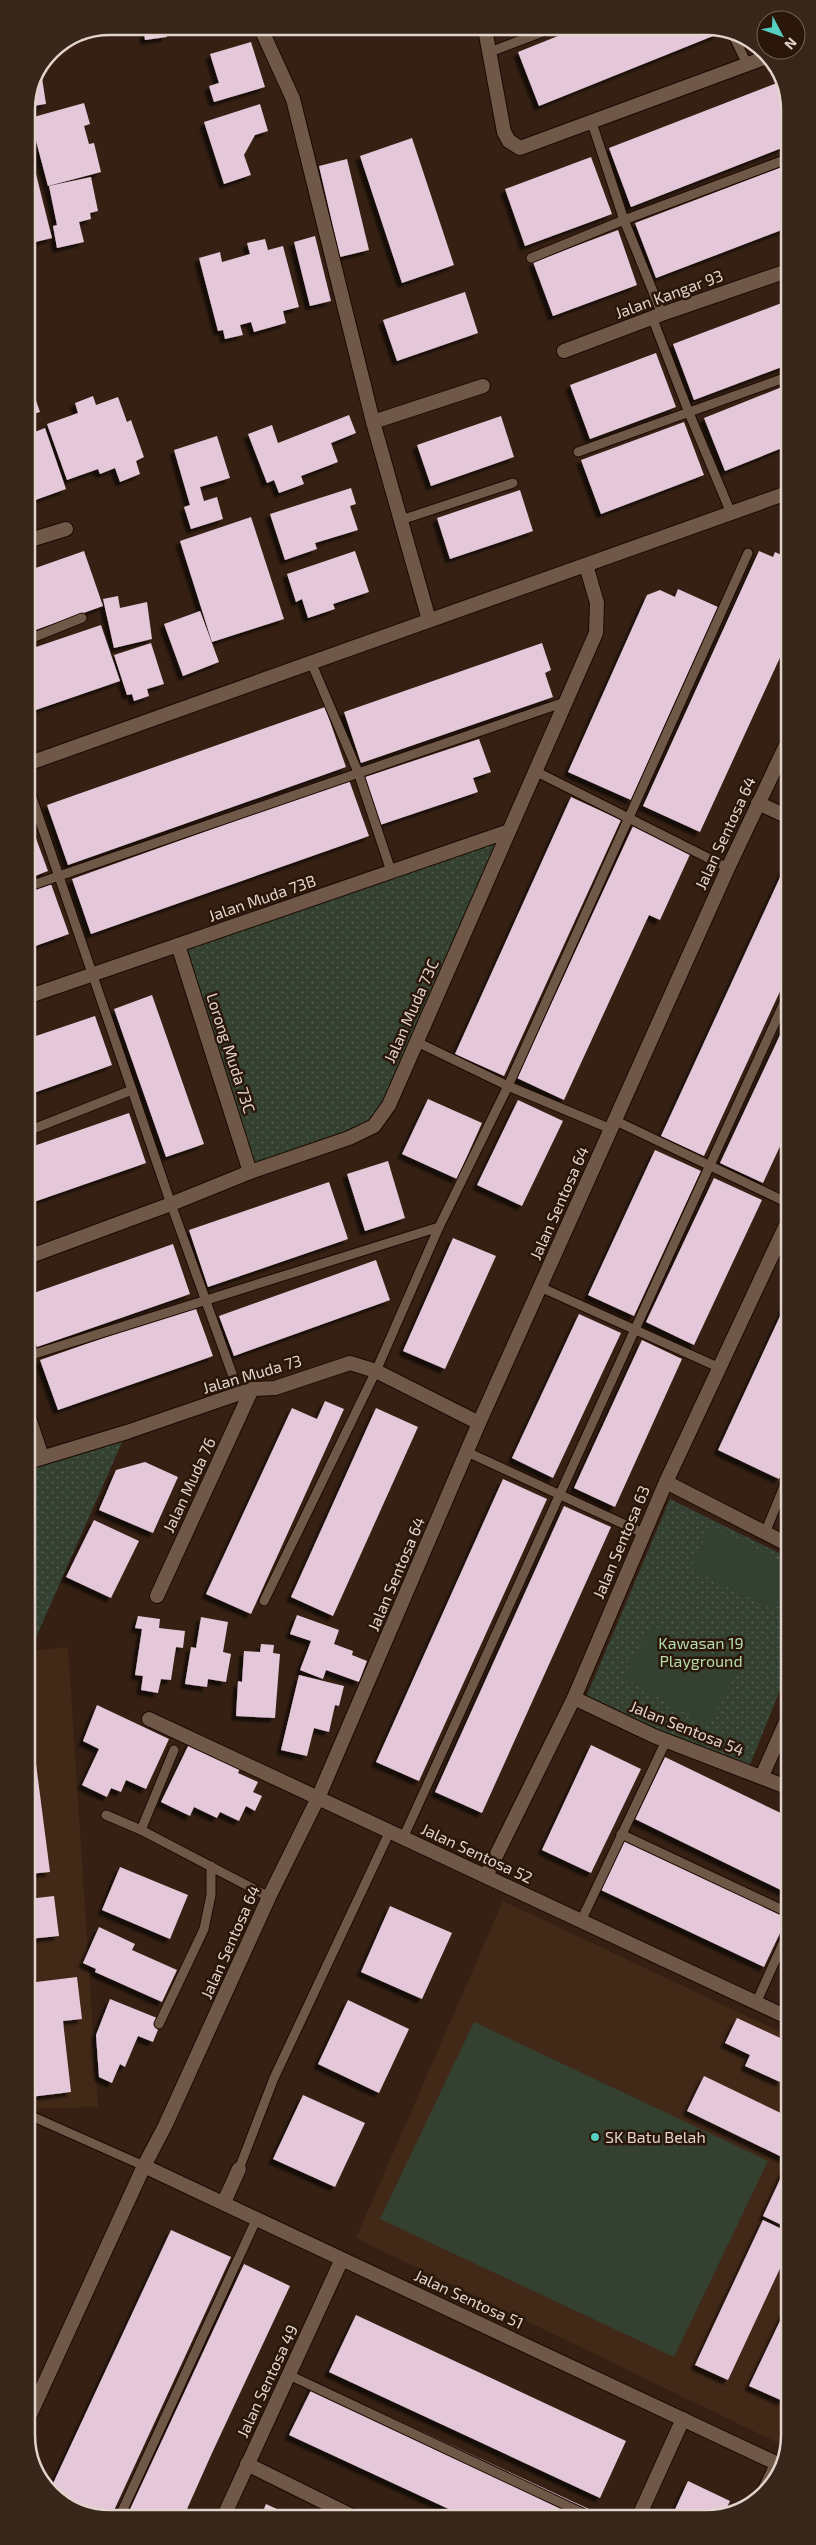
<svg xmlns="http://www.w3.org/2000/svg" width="816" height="2545" viewBox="0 0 816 2545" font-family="'Exo 2',sans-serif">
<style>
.built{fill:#412817}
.park{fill:url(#park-dots)}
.pitch{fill:#344131}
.building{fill:#e4c8da;filter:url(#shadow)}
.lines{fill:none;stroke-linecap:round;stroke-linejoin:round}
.service-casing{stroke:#1b0901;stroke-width:11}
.minor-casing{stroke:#1b0901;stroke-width:16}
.service{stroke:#705849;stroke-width:9}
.minor{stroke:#705849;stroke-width:14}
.poi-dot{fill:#57cec2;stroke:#2a170a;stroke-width:2}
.labels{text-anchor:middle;stroke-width:5;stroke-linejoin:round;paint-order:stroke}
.street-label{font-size:16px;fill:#e2d4cc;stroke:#2a170a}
.park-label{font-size:16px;fill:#b5ddac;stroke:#2a170a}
.poi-label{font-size:16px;fill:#e2d4cc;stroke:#2a170a;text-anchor:start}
.rim{fill:none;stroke:#e2d4cc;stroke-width:2.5}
</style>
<defs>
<pattern id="park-dots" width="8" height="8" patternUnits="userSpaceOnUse" patternTransform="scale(1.25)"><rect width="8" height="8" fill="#344131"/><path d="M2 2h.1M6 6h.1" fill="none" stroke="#515c4e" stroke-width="1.8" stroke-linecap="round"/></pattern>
<filter id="shadow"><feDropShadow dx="-4.5" dy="4.5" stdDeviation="1" flood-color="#0009"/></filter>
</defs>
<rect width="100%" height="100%" fill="#352013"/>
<g class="built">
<path d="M68,1647L98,2107L29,2109L28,1651Z"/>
<path d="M503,1901L789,2036L790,2436L786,2447L356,2238Z"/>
</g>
<g class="park">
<path d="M509,831L374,1126L250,1172L178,945Z"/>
<path d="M126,1433L30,1651H28V1468Z"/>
<path d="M670,1499L789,1558V1668L747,1772L585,1700Z"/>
</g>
<g class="pitch">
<path d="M711,1526L789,1565V1575L773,1610L690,1568Z"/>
<path d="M652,1625L737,1671L708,1726L623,1677Z"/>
<path d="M474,2022L768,2161L674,2357L380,2219Z"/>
</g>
<g class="building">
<path d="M712,26L716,28L718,34L539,106L518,52L578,28Z"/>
<path d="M144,32H166L167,37L145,40Z"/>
<path d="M251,42L265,87L214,102L209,86L219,83L210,54Z"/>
<path d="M41,71L46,104L26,107V104Z"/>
<path d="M782,81L787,88V146L631,207L609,148Z"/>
<path d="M84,103L90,124L84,126L89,144L94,143L101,172L48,186L30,118Z"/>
<path d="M260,104L268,131L255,135L244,155L251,175L224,184L204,122Z"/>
<path d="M412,138L454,265L402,283L360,156Z"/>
<path d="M591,157L612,214L525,246L505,189Z"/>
<path d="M347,159L369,250L340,257L319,166Z"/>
<path d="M33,162L52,238L27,244L26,164Z"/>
<path d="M787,165V228L656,278L635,223Z"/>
<path d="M91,177L98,211L90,213L91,219L79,222L84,242L57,248L53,226L57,225L49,186Z"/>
<path d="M618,230L637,285L553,316L533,262Z"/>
<path d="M315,236L331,301L310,306L294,242Z"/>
<path d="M265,239L268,250L283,246L299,307L283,311L286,323L254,332L251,322L240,325L243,335L225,339L223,330L218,331L199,258L220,252L222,262L250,254L247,243Z"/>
<path d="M465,292L478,333L397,361L383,320Z"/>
<path d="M787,301V365L694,400L673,344Z"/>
<path d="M656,353L676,407L590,439L570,385Z"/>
<path d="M27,375L40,412L27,416Z"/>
<path d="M787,385V446L725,471L704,418Z"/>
<path d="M93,396L96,405L118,397L127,422L131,420L144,457L136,461L140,474L120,482L115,468L100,474L98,469L67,480L47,424L78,413L75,403Z"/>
<path d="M349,415L356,433L331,443L338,462L301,476L304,484L279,493L274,480L267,483L248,434L272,425L278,443Z"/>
<path d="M501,416L514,457L431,486L417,445Z"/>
<path d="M684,422L704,475L601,514L581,460Z"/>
<path d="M45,428L66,489L27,503V435Z"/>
<path d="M217,436L230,478L200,487L204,501L217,497L223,519L191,529L184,507L190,505L174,450Z"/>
<path d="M351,488L356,504L350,506L358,530L315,543L317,549L285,560L270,514Z"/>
<path d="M520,490L533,531L450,559L437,518Z"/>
<path d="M251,517L284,619L212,642L180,541Z"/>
<path d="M84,551L103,606L27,633V571Z"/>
<path d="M355,551L369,592L333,604L335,609L308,618L302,599L296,602L287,574Z"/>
<path d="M759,551L773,557L775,552L788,558V640L700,832L643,806Z"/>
<path d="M678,589L718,607L631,800L568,772L647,595L660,590L675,597Z"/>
<path d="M118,596L120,608L147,602L152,639L114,648L103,599Z"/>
<path d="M200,611L219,662L183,676L164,624Z"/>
<path d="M101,625L120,681L27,713V650Z"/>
<path d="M151,643L164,684L147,689L149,696L134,701L132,694L127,695L114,655Z"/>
<path d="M542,643L551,670L545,673L553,697L361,763L344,712Z"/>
<path d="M325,707L346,767L68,865L47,805Z"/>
<path d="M479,739L491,772L473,778L478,792L380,825L365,777Z"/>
<path d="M349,780L369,836L91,934L72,879Z"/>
<path d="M571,797L621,820L504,1076L455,1054Z"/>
<path d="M30,822L48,871L27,879V823Z"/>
<path d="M634,824L692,850L660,920L649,915L564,1100L517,1078Z"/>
<path d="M788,860V974L704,1156L661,1136Z"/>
<path d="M51,884L69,934L27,949V892Z"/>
<path d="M152,995L204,1144L166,1157L114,1009Z"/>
<path d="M95,1016L112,1065L28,1095L27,1039Z"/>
<path d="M788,1018V1129L763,1183L720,1163Z"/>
<path d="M428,1099L482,1123L457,1179L402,1154Z"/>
<path d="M518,1100L563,1121L522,1206L477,1185Z"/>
<path d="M129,1113L146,1163L28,1204V1148Z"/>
<path d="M655,1150L701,1171L634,1316L588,1295Z"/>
<path d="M388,1161L405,1218L365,1231L347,1174Z"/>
<path d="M714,1178L762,1200L694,1345L646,1322Z"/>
<path d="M329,1182L348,1239L208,1287L189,1230Z"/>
<path d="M453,1238L496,1256L445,1369L403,1351Z"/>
<path d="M173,1244L190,1294L37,1347L28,1320V1295Z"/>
<path d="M376,1260L390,1300L234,1356L219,1316Z"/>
<path d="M788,1299L789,1458L779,1479L718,1450Z"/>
<path d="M195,1306L213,1356L58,1410L40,1360Z"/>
<path d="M579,1314L621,1333L553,1478L512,1458Z"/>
<path d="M642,1340L682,1359L615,1507L574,1488Z"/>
<path d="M325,1401L344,1409L251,1614L206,1594L292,1408L317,1419Z"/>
<path d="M376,1408L418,1427L333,1616L291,1597Z"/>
<path d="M145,1462L178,1477L153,1533L99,1510L116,1470Z"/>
<path d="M503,1479L547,1499L419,1781L376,1762Z"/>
<path d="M564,1506L611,1527L482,1813L435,1792Z"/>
<path d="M94,1520L139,1541L111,1598L66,1577Z"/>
<path d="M297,1615L339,1630L334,1644L353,1651L352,1655L367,1661L359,1682L326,1670L323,1679L300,1670L311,1641L290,1634Z"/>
<path d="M138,1616L160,1619L159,1628L185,1631L183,1648L176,1647L171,1680L161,1679L158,1693L141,1690L143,1676L135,1675L142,1629L135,1628Z"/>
<path d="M201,1617L228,1622L223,1652L231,1654L226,1682L208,1679L207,1687L185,1684L191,1647L196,1648Z"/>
<path d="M261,1644L274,1645L273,1653L280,1654L275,1718L236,1716L238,1681L242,1682L244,1651L260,1652Z"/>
<path d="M299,1675L344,1686L339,1706L335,1705L329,1732L314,1728L307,1756L281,1750Z"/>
<path d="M28,1702L50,1872L28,1874Z"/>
<path d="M97,1705L169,1739L146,1789L126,1780L121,1792L111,1788L107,1797L82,1785L99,1749L83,1741Z"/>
<path d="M191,1740L242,1764L238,1773L258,1782L253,1792L262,1796L255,1811L246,1806L239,1821L220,1812L217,1818L194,1807L190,1816L161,1802Z"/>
<path d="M591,1745L641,1769L591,1873L542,1850Z"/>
<path d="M665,1757L789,1817V1894L635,1819Z"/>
<path d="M628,1834L789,1914L764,1967L601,1890Z"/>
<path d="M120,1867L188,1895L170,1939L102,1910Z"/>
<path d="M54,1896L59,1936L28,1939V1899Z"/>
<path d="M390,1906L452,1933L422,1999L361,1972Z"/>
<path d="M99,1927L135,1944L132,1950L177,1970L162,2002L95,1972L96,1969L83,1963Z"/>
<path d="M77,1977L82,2019L63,2021L71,2092L30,2097L28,1983Z"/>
<path d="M110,1999L162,2020L153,2042L138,2036L125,2067L120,2064L112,2083L99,2077L96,2035Z"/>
<path d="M348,2000L409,2029L379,2093L318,2064Z"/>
<path d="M737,2018L789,2042V2074L785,2072L780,2082L745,2066L750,2055L725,2043Z"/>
<path d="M704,2076L789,2117V2151L786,2159L687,2111Z"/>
<path d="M303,2095L365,2123L335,2187L273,2159Z"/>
<path d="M789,2160L790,2229L763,2216Z"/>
<path d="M763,2220L790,2233V2247L728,2380L695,2365Z"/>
<path d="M171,2230L231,2257L110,2519H104L55,2498L50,2490Z"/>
<path d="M244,2264L290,2286L212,2453L183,2518H126Z"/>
<path d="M790,2300V2387L783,2401L749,2386Z"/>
<path d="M356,2315L626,2441L600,2498L329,2372Z"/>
<path d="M315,2382L604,2516L466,2517L289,2435Z"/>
<path d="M688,2481L730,2501L723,2516H672Z"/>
<path d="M266,2504L296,2518H260Z"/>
</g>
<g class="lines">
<defs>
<g id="service">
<path d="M733,35L747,64"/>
<path d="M490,52L553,28"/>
<path d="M592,123L624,220L662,314"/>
<path d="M531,258L624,220L787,159"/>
<path d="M652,317L689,413L731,513"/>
<path d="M578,452L787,377"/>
<path d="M401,520L513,483"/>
<path d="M27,640L82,618"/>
<path d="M311,662L358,772L391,871"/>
<path d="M535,771L728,868"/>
<path d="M27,783L171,1204L239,1393"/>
<path d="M27,887L565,702"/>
<path d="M417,1042L508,1086L611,1129"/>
<path d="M614,1120L788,1203"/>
<path d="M28,1131L132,1090"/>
<path d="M540,1287L720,1368"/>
<path d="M28,1356L439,1227"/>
<path d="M467,1452L643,1533"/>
<path d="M765,1533L789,1474"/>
<path d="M264,1601L376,1371L439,1227L508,1086L748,553"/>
<path d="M106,1815L141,1830L269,1897"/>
<path d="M141,1830L174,1750"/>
<path d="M621,1834L789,1913"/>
<path d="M403,1838L788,994"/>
<path d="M581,1921L666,1741"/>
<path d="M756,2003L789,1930"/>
<path d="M159,2024L204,1929L211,1895V1866"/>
<path d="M29,2115L144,2166"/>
<path d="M239,2169L274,2078L390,1831"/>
<path d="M289,2375L591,2517"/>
<path d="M760,2494L775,2463"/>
<path d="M119,2518L257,2218"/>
<path d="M325,2518L331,2504"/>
</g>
<g id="minor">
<path d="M485,29L504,132L509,141L520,148L767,57"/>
<path d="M262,31L293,99L373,422L429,620"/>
<path d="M564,351L662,314L787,271"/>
<path d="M373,422L483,386"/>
<path d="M27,541L66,529"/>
<path d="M27,764L787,493"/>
<path d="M758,803L788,817"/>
<path d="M178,945L250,1172"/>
<path d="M27,997L509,831"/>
<path d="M28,1257L171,1204L250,1172L349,1138L374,1126L389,1105L596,633L597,603L586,565"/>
<path d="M28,1415L42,1457"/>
<path d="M28,1462L127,1432L252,1389L275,1388L350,1363L376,1371L479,1423"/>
<path d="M666,1482L789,1545"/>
<path d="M157,1596L252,1389"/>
<path d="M574,1698L654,1736L789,1788"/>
<path d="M149,1719L789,2018"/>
<path d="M762,1776L789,1715"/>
<path d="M486,1876L574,1698L666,1482L788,1221"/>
<path d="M144,2166L780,2465"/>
<path d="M224,2202L239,2169"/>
<path d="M29,2417L144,2166L165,2126L269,1897L318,1798L479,1423L728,868L788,741"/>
<path d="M247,2464L356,2518"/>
<path d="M639,2516L683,2419"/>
<path d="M223,2518L342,2259"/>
</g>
</defs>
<use href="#service" class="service-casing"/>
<use href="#minor" class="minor-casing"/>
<use href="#service" class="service"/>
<use href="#minor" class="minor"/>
</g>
<circle class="poi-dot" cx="595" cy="2137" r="5"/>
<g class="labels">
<g class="street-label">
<text transform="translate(669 294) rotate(-20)" y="6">Jalan Kangar 93</text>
<text transform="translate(725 833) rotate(-65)" y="6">Jalan Sentosa 64</text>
<text transform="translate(262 898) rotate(-19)" y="6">Jalan Muda 73B</text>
<text transform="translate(411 1011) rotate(-66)" y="6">Jalan Muda 73C</text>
<text transform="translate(231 1053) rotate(72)" y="6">Lorong Muda 73C</text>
<text transform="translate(559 1203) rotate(-66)" y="6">Jalan Sentosa 64</text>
<text transform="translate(252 1374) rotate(-16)" y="6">Jalan Muda 73</text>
<text transform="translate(189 1485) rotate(-65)" y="6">Jalan Muda 76</text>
<text transform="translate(621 1542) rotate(-67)" y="6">Jalan Sentosa 63</text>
<text transform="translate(396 1574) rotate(-67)" y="6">Jalan Sentosa 64</text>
<text transform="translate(687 1728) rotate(22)" y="6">Jalan Sentosa 54</text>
<text transform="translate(477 1853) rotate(25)" y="6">Jalan Sentosa 52</text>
<text transform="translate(230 1942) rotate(-66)" y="6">Jalan Sentosa 64</text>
<text transform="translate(469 2299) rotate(25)" y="6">Jalan Sentosa 51</text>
<text transform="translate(267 2381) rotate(-65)" y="6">Jalan Sentosa 49</text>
</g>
<g class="park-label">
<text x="701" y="1649">Kawasan 19<tspan x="701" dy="18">Playground</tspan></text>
</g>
<g class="poi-label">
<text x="605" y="2143">SK Batu Belah</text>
</g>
</g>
<path d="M0 0H816V2545H0ZM110 35H706A75 75 0 0 1 781 110V2435A75 75 0 0 1 706 2510H110A75 75 0 0 1 35 2435V110A75 75 0 0 1 110 35Z" fill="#39261a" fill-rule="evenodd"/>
<path class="rim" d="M110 35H706A75 75 0 0 1 781 110V2435A75 75 0 0 1 706 2510H110A75 75 0 0 1 35 2435V110A75 75 0 0 1 110 35Z"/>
<g transform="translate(781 35) rotate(131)"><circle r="24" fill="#2a170a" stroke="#746358"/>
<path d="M0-4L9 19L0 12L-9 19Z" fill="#57cec2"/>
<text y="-8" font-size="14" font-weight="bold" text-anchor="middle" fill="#e2d4cc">N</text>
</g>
</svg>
